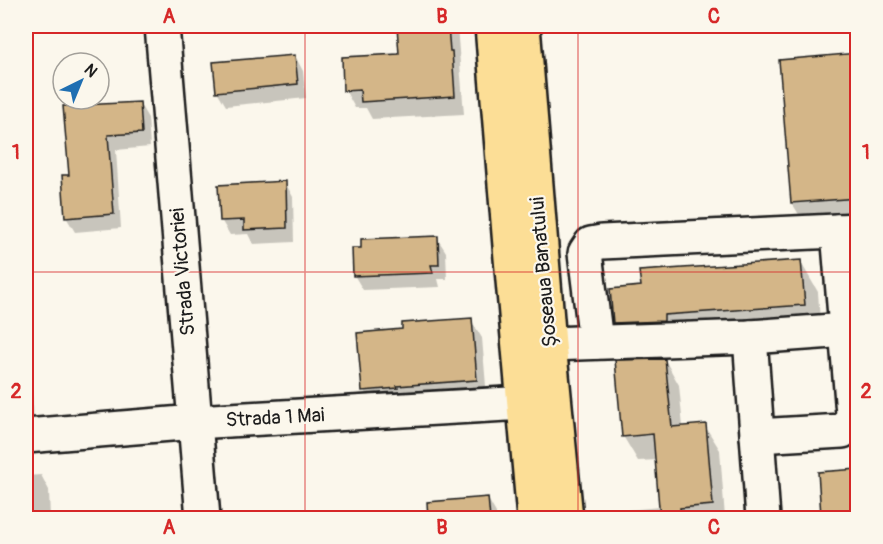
<svg xmlns="http://www.w3.org/2000/svg" width="883" height="544" viewBox="0 0 883 544" font-family="Pangolin,sans-serif">
<style>
.shadow{fill:#0003}
.building{fill:#d4b688;stroke:#1c1c1c;stroke-width:1.5}
.lines{fill:none;stroke-linecap:round;stroke-linejoin:round}
.minor-casing{stroke:#1c1c1c;stroke-width:38}
.major-casing{stroke:#1c1c1c;stroke-width:38}
.minor{stroke:#fbf7ec;stroke-width:33}
.major{stroke:#fcde96;stroke-width:33}
.grid{fill:none;stroke:#d62828;stroke-width:1.5;stroke-opacity:0.55}
.labels{text-anchor:middle;stroke-width:4.5;stroke-linejoin:round;paint-order:stroke}
.street-label{font-size:20px;fill:#1c1c1c;stroke:#fbf7ec}
.neatline{fill:none;stroke:#d62828;stroke-width:2}
.grid-label{font-size:20px;text-anchor:middle;font-weight:bold;fill:#d62828}
</style>
<rect width="100%" height="100%" fill="#fbf7ec"/>
<filter id="ink" filterUnits="userSpaceOnUse"><feTurbulence type="fractalNoise" baseFrequency=".0167" numOctaves="2"/><feDisplacementMap in="SourceGraphic" scale="12" xChannelSelector="R" yChannelSelector="G"/><feConvolveMatrix kernelMatrix="1 2 1 2 8 2 1 2 1" color-interpolation-filters="sRGB"/></filter>
<g filter="url(#ink)">
<g class="shadow">
<path d="M399,26H457L464,114L372,119L366,108H355L345,90L400,55Z"/>
<path d="M858,55V224L807,228L792,203L780,61Z"/>
<path d="M295,56L303,71L306,98L226,106L217,91Z"/>
<path d="M139,103L148,118L150,147L116,150L121,228L75,232L66,217L70,176L65,108Z"/>
<path d="M285,182L293,197L294,242L253,244L248,234L230,235L221,220Z"/>
<path d="M437,238L446,252L447,279H438L440,287L363,290L354,275Z"/>
<path d="M800,261L818,292L821,335L631,353L614,323L642,288Z"/>
<path d="M471,320L482,338L487,398L374,409L364,390L404,330Z"/>
<path d="M665,360L679,385L683,427L705,426L720,450L725,518H626V510L661,507L657,460L638,461L623,436Z"/>
<path d="M26,364L31,373L34,420L26,421Z"/>
<path d="M858,471V518H825L823,514Z"/>
<path d="M41,475L49,490L50,518H26V476Z"/>
<path d="M488,499L496,513V518H446Z"/>
</g>
<g class="building">
<path d="M397,26H448L450,51H452L455,96L361,102L360,90L343,91L342,57L399,54Z"/>
<path d="M858,53V198L791,203L779,60Z"/>
<path d="M295,55L298,84L216,92L213,62Z"/>
<path d="M140,102L142,133L108,135L114,214L65,218L62,175H69L63,106Z"/>
<path d="M286,181L287,228L244,230V220L220,221L218,185Z"/>
<path d="M438,236L439,265H431L433,273L353,276L352,248H361V239Z"/>
<path d="M801,260L805,305L664,315V321L613,323L610,289L641,286L639,271Z"/>
<path d="M472,318L477,380L397,386L398,388L362,391L357,333L402,329V323Z"/>
<path d="M665,359L672,427L706,424L713,505L680,508L681,519H660L653,434L622,437L615,360Z"/>
<path d="M858,469V512L821,515L818,472Z"/>
<path d="M488,497L490,519H428L427,502Z"/>
</g>
<g class="lines">
<defs>
<g id="minor">
<path d="M162,26L203,518"/>
<path d="M750,337L763,518"/>
<path d="M596,342L585,253L591,244L602,242L858,230"/>
<path d="M549,344L750,337L847,330"/>
<path d="M26,436L195,422L524,403"/>
<path d="M757,436L842,431L850,423L853,414L838,231"/>
</g>
<g id="major">
<path d="M492,26L511,258L534,518"/>
<path d="M523,26L549,344L566,518"/>
</g>
</defs>
<use href="#minor" class="minor-casing"/>
<use href="#major" class="major-casing"/>
<use href="#minor" class="minor"/>
<use href="#major" class="major"/>
</g>
</g>
<path class="grid" d="M305,26V518M578,26V518M26,272H858"/>
<g class="labels">
<g class="street-label">
<text transform="translate(182 272) rotate(-95)" y="7">Strada Victoriei</text>
<text transform="translate(543 272) rotate(-95)" y="7">Șoseaua Banatului</text>
<text transform="translate(275 417) rotate(-3)" y="7">Strada 1 Mai</text>
</g>
</g>
<rect width="883" height="544" fill="none" stroke="#fbf7ec" stroke-width="66"/>
<g transform="translate(81 81) rotate(43)"><circle r="28" fill="#fbf7ec" stroke="#a29f99" stroke-width="1.5"/>
<path d="M0-4.5L10 22L0 15L-10 22Z" fill="#1f6fb2"/>
<text y="-9" font-size="16" font-weight="bold" text-anchor="middle" fill="#1c1c1c">N</text>
</g>
<rect x="33" y="33" width="817" height="478" class="neatline"/>
<g class="grid-label">
<text x="169" y="23">A</text>
<text x="442" y="23">B</text>
<text x="714" y="23">C</text>
<text x="16" y="159">1</text>
<text x="866" y="159">1</text>
<text x="16" y="398">2</text>
<text x="866" y="398">2</text>
<text x="169" y="534">A</text>
<text x="442" y="534">B</text>
<text x="714" y="534">C</text>
</g>
</svg>
